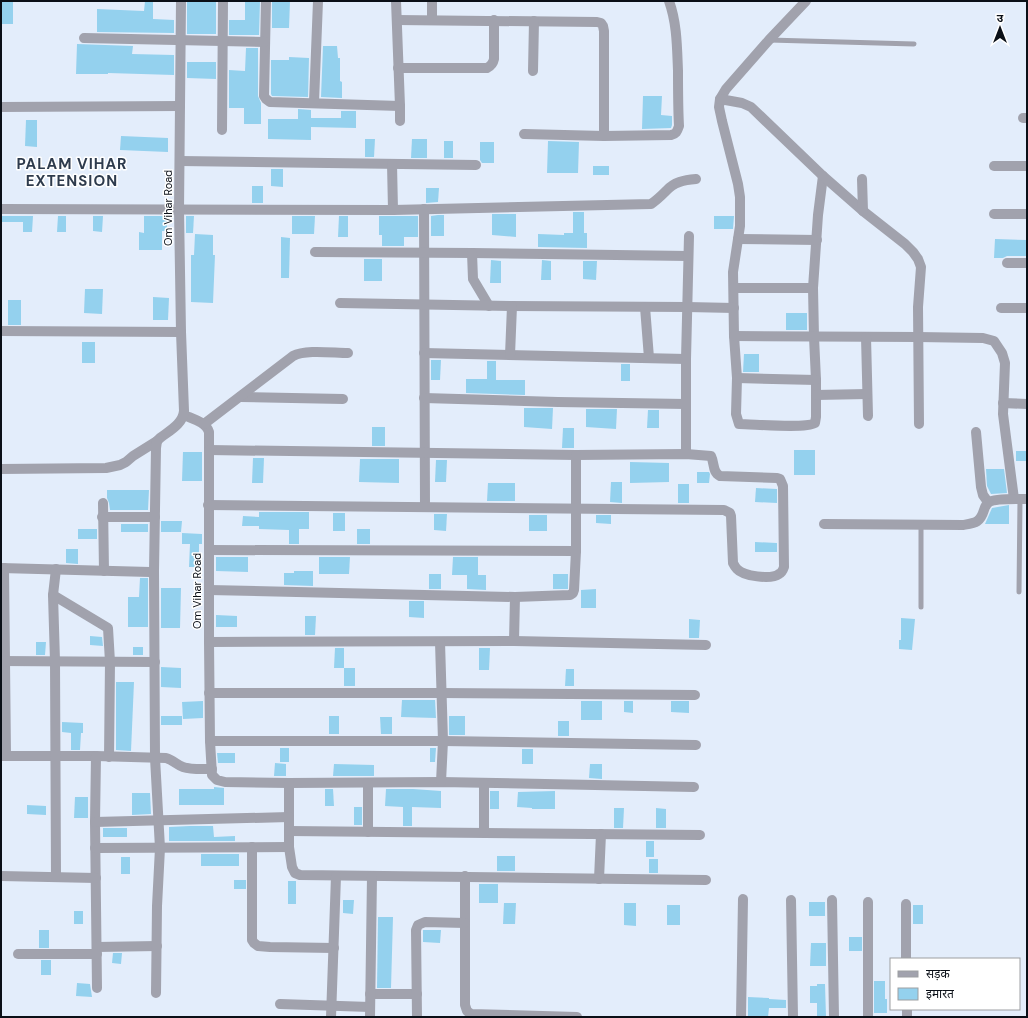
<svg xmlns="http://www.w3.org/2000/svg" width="1028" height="1018" viewBox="0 0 1028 1018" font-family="'DM Sans','Noto Sans Devanagari',sans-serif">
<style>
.building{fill:#94d1ee}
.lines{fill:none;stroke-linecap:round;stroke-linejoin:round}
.service{stroke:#a1a2ad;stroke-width:5}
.minor{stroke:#a1a2ad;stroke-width:10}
.labels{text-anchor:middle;stroke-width:3;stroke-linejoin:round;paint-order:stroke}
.street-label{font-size:11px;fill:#0a0f17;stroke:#fff}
.district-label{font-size:15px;font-weight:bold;letter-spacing:1px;fill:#2e3b4d;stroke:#fff}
</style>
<rect width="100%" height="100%" fill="#e3edfb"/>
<g class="building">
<rect x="1" y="1" width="12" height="23"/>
<path d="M145,1H153V19L174,20V33L97,32V9L144,11Z"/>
<rect x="187" y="1" width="29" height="33"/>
<path d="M245,1H260L259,35H229V20H245Z"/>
<path d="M272,1H290L289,28H272Z"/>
<path d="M77,44L133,46L132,54L174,55V75L108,73V74H76Z"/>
<path d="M323,46H337L338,58H340V81L342,82V98L321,97Z"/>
<path d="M246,48H258V96L261,103V124H244V108H229V70L245,71Z"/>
<path d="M289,57L309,58L308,97L272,96L271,94V60H289Z"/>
<path d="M187,62H216V79L187,78Z"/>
<path d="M643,96H662L661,115L672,116V125L671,128L642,129Z"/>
<path d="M298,109L311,110V118H341V111H356V128L311,127V140L268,139V119H298Z"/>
<path d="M26,120H37V147L25,146Z"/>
<path d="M121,136L168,138V152L120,150Z"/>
<path d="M365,139H375L374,157H365Z"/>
<path d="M412,139H427V158H411Z"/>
<rect x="444" y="141" width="9" height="17"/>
<path d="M548,141L579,142L578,173H547Z"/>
<path d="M480,142H494V163H482L480,160Z"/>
<rect x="593" y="166" width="16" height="9"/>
<path d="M271,169H283V187L271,186Z"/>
<rect x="252" y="186" width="11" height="17"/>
<path d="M426,188H439L438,202L426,203Z"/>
<path d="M573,212H584V233H587V248L538,247V234L564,235V233H573Z"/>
<path d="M492,214H516V237L492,235Z"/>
<path d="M438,215H444V236H431V216Z"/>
<path d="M1,216H33L32,232H23V222H1Z"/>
<path d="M58,216H66V232H57Z"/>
<path d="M93,216H103L102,232L93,231Z"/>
<path d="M144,216H167V231H162V250H139V232L144,233Z"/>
<path d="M186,216H194L193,233H186Z"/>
<path d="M292,216H315L314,234H292Z"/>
<path d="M339,216H348V237H338Z"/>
<path d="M379,216H418V237H404V246H382V235H379Z"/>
<path d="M714,216H734L733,229H714Z"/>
<path d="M195,234L213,235V255H215L213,303L191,302V255H194Z"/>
<path d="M281,237L290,238L289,278H281Z"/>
<path d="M995,239L1027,240L1026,256H1007L1003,258H994Z"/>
<rect x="364" y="259" width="18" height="22"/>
<path d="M491,260L501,261V283H490Z"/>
<path d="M542,260L551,261V280H541Z"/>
<path d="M583,261H597L596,280L583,279Z"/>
<path d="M85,289H103L102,314L84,313Z"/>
<path d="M153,297L169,298L168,320H153Z"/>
<rect x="8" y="300" width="13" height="25"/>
<rect x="786" y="313" width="21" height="17"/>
<rect x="82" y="342" width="13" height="21"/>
<path d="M744,354H759V372H743Z"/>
<path d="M431,360H441L440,380H431Z"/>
<path d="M487,361H496V380H525V395L466,393V379H487Z"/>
<rect x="621" y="364" width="9" height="17"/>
<path d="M524,408H553L552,429L524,427Z"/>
<path d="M586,409H617L616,429L586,427Z"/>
<path d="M648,410H659V428H647Z"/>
<rect x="372" y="427" width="13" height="19"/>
<path d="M563,428H574V448H562Z"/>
<rect x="794" y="450" width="21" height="25"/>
<rect x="1016" y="451" width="11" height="10"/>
<path d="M183,452H202V481H182Z"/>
<path d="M253,458H264L263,483H252Z"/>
<path d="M360,459H399V483L359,482Z"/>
<path d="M436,460H447L446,482H435Z"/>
<path d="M630,462L669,463V482L630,483Z"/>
<path d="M986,469H1004L1007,493L991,494L987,486Z"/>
<path d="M697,472H709L710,474L709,483H697Z"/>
<path d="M611,482H622V503L610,502Z"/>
<path d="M488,483H515V501H487Z"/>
<rect x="678" y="484" width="11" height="19"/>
<path d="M756,488L777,489V503L755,502Z"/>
<path d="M107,490H149L148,510H110L109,503L107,498Z"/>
<path d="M1009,505V524H985L992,508Z"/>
<path d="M259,512H309V529H299V544H289V530L259,529V526H242L243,516L259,517Z"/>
<rect x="333" y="513" width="12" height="18"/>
<path d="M434,514H447L446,531L434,530Z"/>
<rect x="529" y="515" width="18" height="16"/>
<path d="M596,515H611V524L596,523Z"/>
<path d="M161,521H182L181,532H161Z"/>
<rect x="121" y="524" width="27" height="8"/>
<rect x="78" y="529" width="19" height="10"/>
<rect x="357" y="529" width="13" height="15"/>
<path d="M182,533L202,534V544H199V567H189L190,544H182Z"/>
<path d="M755,542L777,543V552H755Z"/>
<path d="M66,549H78V564L66,563Z"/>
<path d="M216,557H248V572L216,571Z"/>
<path d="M319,557H350L349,574H319Z"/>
<path d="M453,557H478V575H486V590L467,589V575H452Z"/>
<path d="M294,571H313V586L284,585V573H294Z"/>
<rect x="429" y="574" width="12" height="15"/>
<rect x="553" y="574" width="15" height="15"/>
<path d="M140,578H148V627H128V597H139Z"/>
<path d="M161,588H181L180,628H161Z"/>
<path d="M596,589V608H581V590Z"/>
<path d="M409,601H424V618L409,617Z"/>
<path d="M216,615L237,616V627H216Z"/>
<path d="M305,616H316L315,635H305Z"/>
<path d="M901,618L915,619L912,650L899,649V640H901Z"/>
<path d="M689,619L700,620L699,638H689Z"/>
<path d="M90,636L102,637L103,646L90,645Z"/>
<path d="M36,642H46L45,655H36Z"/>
<rect x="133" y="647" width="10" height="8"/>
<path d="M335,648H344V668H334Z"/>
<path d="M479,648H490L489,670H479Z"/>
<path d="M161,667L181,668V688L161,687Z"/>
<rect x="344" y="668" width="11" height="18"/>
<path d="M566,669H574V686H565Z"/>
<path d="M116,682H134L131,751L116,750Z"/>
<path d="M402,700H435L436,718L401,717Z"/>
<path d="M203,701V718L183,719L182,702Z"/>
<rect x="581" y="701" width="21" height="19"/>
<path d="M624,701H633V713L624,712Z"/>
<path d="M671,701H689V713L671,712Z"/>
<rect x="161" y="716" width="21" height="9"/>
<rect x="329" y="716" width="10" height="18"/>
<rect x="449" y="716" width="16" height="19"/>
<path d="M380,717H392V734H381Z"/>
<rect x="558" y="721" width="11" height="15"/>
<path d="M62,722L83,723V733H81L80,750H71V733L62,732Z"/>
<rect x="280" y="748" width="9" height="14"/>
<path d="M430,748H436L435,762H430Z"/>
<rect x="522" y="749" width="11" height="15"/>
<path d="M217,753H235V763H218Z"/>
<path d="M275,763L286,764V776H274Z"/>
<path d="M334,764L374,765V776H333Z"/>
<path d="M590,764H602V779L589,778Z"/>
<path d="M214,787L224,788V805H179V789H214Z"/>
<path d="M325,789H333L334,806H325Z"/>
<path d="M386,789H413L441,791V808L412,807V826H403V807L385,806Z"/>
<rect x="490" y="791" width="9" height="18"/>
<path d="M555,791V809H532V808L517,807L518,792Z"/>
<path d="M132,793H150L151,814L132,815Z"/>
<path d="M75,797H88V818H74Z"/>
<path d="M27,805L46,806V815L27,814Z"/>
<rect x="354" y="807" width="8" height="18"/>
<path d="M614,808H624L623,828H614Z"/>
<path d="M656,808L666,809V828H656Z"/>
<path d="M190,826H213L214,837L235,836V841H169V827Z"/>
<rect x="103" y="828" width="24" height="9"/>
<rect x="646" y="841" width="8" height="16"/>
<rect x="201" y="854" width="38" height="12"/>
<rect x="497" y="856" width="18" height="15"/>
<rect x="121" y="857" width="9" height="17"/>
<rect x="649" y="859" width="9" height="14"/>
<rect x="234" y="880" width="12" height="9"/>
<rect x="288" y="881" width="8" height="23"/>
<rect x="479" y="884" width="19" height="19"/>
<path d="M343,900H354L353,914L343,913Z"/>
<rect x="809" y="902" width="16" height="14"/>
<path d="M504,903H516L515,924H503Z"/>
<path d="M624,903H636V926L624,925Z"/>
<rect x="667" y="905" width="13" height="20"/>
<rect x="913" y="905" width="10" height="19"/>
<rect x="74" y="911" width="9" height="13"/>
<path d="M378,917H393L391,988H377Z"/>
<rect x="39" y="930" width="10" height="18"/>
<path d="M423,930H441L440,943L423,942Z"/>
<rect x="849" y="937" width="13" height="14"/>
<path d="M811,943H826V966H810Z"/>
<path d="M113,953H122L121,964L112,963Z"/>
<rect x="41" y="960" width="10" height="15"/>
<path d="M874,981H885V999H887V1013H874Z"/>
<path d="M77,983L90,984L92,997L76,996Z"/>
<path d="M817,984H825L826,1017H817V1003H810V986H817Z"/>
<path d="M748,997L769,998V999L786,1000V1008H769L768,1017H748Z"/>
</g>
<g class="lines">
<g class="service">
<path d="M769,40L914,44"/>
<path d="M921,525V607"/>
<path d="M1019,592L1020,499"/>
</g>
<g class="minor">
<path d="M266,1L264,96L266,99L270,102L400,106"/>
<path d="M396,1L400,106V121"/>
<path d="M432,1V20"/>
<path d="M806,1L769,40L726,89L720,99L719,107L722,121L738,184L740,197V226L733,272L734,336L737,378L736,414L739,424C753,424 805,429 815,423L816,417V380L814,337L813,288L818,215L823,176"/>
<path d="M397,20L597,22L601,23L603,26L604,31V136"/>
<path d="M84,38L265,42"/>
<path d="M398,68H487C491,66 493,64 494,59V20"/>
<path d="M533,71L534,21"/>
<path d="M720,99L742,103L751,107L823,176L863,211L905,244L913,252L918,259L921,267L918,307L919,424"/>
<path d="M314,102L318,1"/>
<path d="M1,107L180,106"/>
<path d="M1023,118H1027"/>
<path d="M222,130L223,1"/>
<path d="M524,134L604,136L671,135C676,134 677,132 679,126C678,108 678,89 678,71C677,47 677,23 669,1"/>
<path d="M180,161L476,165"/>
<path d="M392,164L393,210"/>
<path d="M994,166H1027"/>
<path d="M862,179L863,211"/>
<path d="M1,209L393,210L651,204C657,200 661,196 666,191C674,182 684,180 696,179"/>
<path d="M424,209L425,507"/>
<path d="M994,214H1027"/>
<path d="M738,239L817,240"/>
<path d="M315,252L472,253L688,256"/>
<path d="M472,253L473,279L489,306"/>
<path d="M1007,263H1027"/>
<path d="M734,288H813"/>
<path d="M340,303L512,306L687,307L734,308"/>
<path d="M645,307L649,358"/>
<path d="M1001,308H1027"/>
<path d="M1,331L181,332"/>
<path d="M734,336L918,337L983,338L994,341L1002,353L1005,363L1003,414L1014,499"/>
<path d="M866,337L868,416"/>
<path d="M424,353L686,359"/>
<path d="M510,355L512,306"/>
<path d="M737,378L816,380"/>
<path d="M816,395L867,394"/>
<path d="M240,397L343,399"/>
<path d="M424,398L558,402L686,404"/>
<path d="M1003,403L1027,404"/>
<path d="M184,415C193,419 206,422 209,432V642L210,741L212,775L217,780L225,782L289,783L441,782L694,787"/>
<path d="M204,424L293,356C306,349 333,353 348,353"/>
<path d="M976,432L981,487L983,495L988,502"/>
<path d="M686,454V359L689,236"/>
<path d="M1,469L106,468L120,465L126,462L133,456L157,441L160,438C169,431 183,424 184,411L181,332L179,210L181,1"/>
<path d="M103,503L104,571"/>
<path d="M208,505L724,510L730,513L731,516L733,563C734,565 735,567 737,569C743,576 771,580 779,574C782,573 783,570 784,567L783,486L780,479L777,478L720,476C712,472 715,464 711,456L686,454L576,455L209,450"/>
<path d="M102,517H155"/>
<path d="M824,524L963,525C975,523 980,523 984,510C985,507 986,504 989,502C995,498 1019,499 1027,499"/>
<path d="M209,550L576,551"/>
<path d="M1,568L150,572L154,571"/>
<path d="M4,568L6,756"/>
<path d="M209,590L515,597L570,595L573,593L574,590L576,551V455"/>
<path d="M53,595L108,628L110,662L109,757"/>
<path d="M514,641L515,597"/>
<path d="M209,642L514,641L706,645"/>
<path d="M440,642L443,741L441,782"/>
<path d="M1,661L155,662"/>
<path d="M209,693H441L695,695"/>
<path d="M210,741H443L696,745"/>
<path d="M1,756H96L166,758C173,760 177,765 183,767C192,770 203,769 212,769"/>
<path d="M96,756L95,822L97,988"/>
<path d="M289,783V847L292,867L295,873L300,875L706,880"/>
<path d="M368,783V832"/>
<path d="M95,822L289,817"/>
<path d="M289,831L700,835"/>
<path d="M484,833V783"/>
<path d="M252,847V940L254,943L258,946L270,947L334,948"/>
<path d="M95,848L289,847"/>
<path d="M1,876L96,878"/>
<path d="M465,876V1005L467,1011L471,1014L577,1017"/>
<path d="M56,877L55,661L53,595L56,569"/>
<path d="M599,879L601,834"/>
<path d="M791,900L793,1017"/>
<path d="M832,900L834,1017"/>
<path d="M868,902V1017"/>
<path d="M906,904V959"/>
<path d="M97,947L157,946"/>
<path d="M18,954H97"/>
<path d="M156,993L157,906L160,848L155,758L154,571L156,448L157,441"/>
<path d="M370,994H417"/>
<path d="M280,1004L370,1007"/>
<path d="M331,1017L336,876"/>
<path d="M370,1017L372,876"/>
<path d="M417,1017L416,930L418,925L425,922L465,923"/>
<path d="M741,1017L743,899"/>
<path d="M907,1017V1009"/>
</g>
</g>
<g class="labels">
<g class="street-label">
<text transform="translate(168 208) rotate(-90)" y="4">Om Vihar Road</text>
<text transform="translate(197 591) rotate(-90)" y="4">Om Vihar Road</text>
</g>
<g class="district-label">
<text x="72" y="169">PALAM VIHAR<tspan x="72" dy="17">EXTENSION</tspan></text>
</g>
</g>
<rect width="1028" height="1018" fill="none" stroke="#0a0f17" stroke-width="4"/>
<rect x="890" y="958" width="130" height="52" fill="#ffffff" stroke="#9d9fa2"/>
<rect x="898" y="971" width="20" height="6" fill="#a1a2ad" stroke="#9d9fa2"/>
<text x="926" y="978" font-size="12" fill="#0a0f17">सड़क</text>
<rect x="898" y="988" width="20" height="12" fill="#94d1ee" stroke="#9d9fa2"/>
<text x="926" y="998" font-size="12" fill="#0a0f17">इमारत</text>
<g transform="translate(1000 28)" stroke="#ffffff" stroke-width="3" paint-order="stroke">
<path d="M0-3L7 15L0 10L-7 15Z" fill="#0a0f17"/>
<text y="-6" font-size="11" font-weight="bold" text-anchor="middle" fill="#0a0f17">उ</text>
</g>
</svg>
